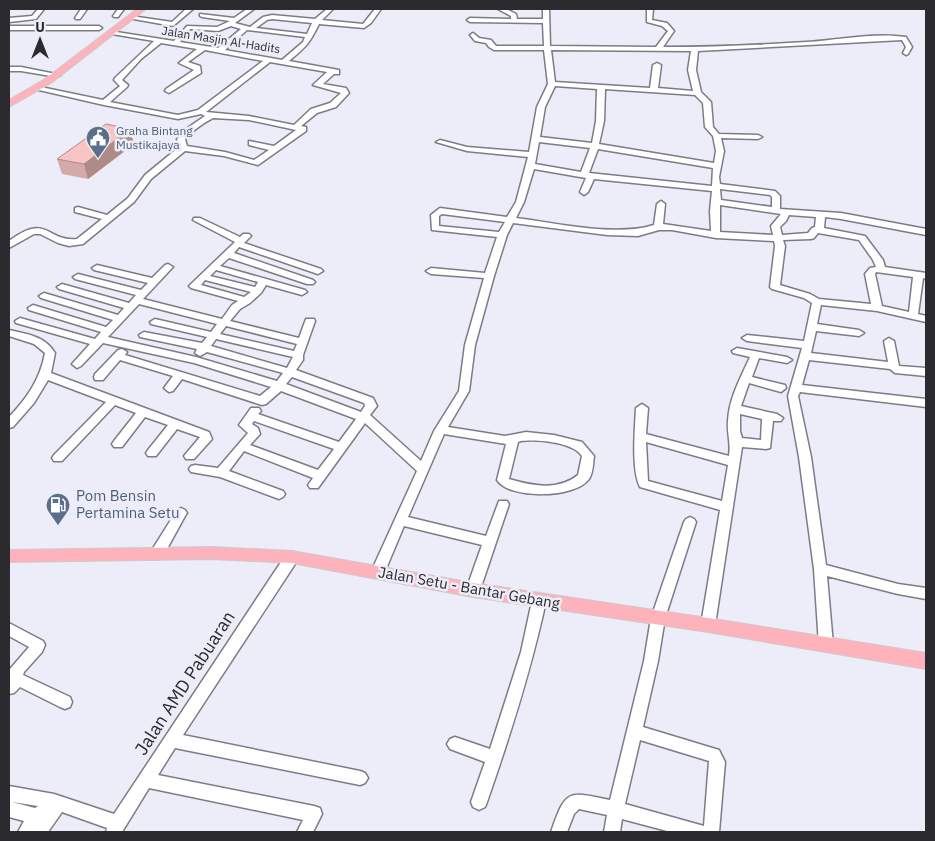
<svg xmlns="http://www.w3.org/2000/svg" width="935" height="841" viewBox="0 0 935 841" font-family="'IBM Plex Sans',sans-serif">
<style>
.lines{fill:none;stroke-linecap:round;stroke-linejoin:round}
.minor-casing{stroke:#7b7c86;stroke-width:3}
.major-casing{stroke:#cccccd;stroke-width:2}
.minor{fill:#fff;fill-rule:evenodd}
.major{fill:#feb2bb;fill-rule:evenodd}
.wall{fill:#d5a9a9}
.shaded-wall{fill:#ae8a89}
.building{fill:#f8c5c4;stroke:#ae8a89}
.labels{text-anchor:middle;stroke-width:5;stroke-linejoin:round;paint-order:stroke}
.far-street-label{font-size:12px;fill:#2a2a2f;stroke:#ecedf9}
.far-service-label{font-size:12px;fill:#4e5e75;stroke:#ecedf9;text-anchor:start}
.service-label{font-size:15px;fill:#4e5e75;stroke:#ecedf9;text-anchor:start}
.street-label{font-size:15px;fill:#2a2a2f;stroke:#ecedf9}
.near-street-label{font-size:18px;fill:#2a2a2f;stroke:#ecedf9}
</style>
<rect width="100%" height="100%" fill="#ecedf9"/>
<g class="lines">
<defs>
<g id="minor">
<path d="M38,9H44L36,19L9,22V18L32,16Z"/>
<path d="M81,9H87L80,19H76L75,18Z"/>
<path d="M118,9H124L118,17H114L113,16Z"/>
<path d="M186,9H193L173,26L128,18L131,16L172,22Z"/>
<path d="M247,9H254L235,23L250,27L263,17L272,15L315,19L327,9H333L322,20L363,24L375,9H381L371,23L364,28L319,24C309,44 307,46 289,61L339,70V74H334L323,84L346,88L349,93L336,107L317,113L301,126L306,127V131L258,165L224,156L185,151L151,179L134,202L83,244L69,246L58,243L40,234H34L9,248V241C48,212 46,242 77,239L102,219L75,212V208L78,207L107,215L128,198L145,175L179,147L177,139L189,127L205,116L201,114L178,119L104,105L39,90L35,88L36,86L103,100L120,86L114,80L115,78L154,41L112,34L109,32L110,31L174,41L187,26L217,27L230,21L202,17L200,16V14L234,18ZM272,19L312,23L307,34L256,28L267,20ZM231,26L241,29L218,48L180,42L190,29L218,31ZM247,30L305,37L303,42L282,60L225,50ZM161,43L197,49L179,63L194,70L166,89L165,91L169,93L201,73L200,66L188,62L205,50L263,61L198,110L178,115L110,102L127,87L128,85L122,80L141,59ZM270,62L327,72L313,85L341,93L330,103L311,109L294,125L249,116L206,112ZM213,118L249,120L296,130L274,146L249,141V145L269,150L254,160L225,152L187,146L185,139C193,130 202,124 213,118Z"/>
<path d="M498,9H506L516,14L517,19H543V9H549L550,46L656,47L668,31L662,26L647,22V9H653L652,20L667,23L674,31L663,47C711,47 759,45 806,42C837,40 877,32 906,37L912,47L908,54L906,55L903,53L906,47L902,40L698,51L696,70L701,92L711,102L713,127L719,134L758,135L762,137L758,139L721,138L724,151L719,177L720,184L775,191L780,196V209L841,213L926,229V235L841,219L825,217L824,228L865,236L883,260L885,267L926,273V279L923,278L918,314L926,316V322L877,311L821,305L817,324L859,330L864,333L859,336L816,331L811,353L888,362L884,341L889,338L894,341L899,366L926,368V376L895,373L890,369L809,360L802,385L926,399V407L800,392L798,396L811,457L826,565L898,584L926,588V599L898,594L827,576L833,645L831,649L826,651L821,649L819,645L814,569L799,457L788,396L802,348L747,341L742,338L747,335L804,341L812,303L804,298L772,289L770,287L775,246L774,241L716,238L672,230H659L638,236L607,235L513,223L507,235L494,276L475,345L469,391L448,427L505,436L526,432L554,435L582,442L594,456C593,463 593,474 589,479C575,499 508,499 497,480L506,444L444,434L408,517L486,536L499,501H507L509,504L480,590L478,594L473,596L468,594L466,590L482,545L404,526L383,576L378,577L373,576L371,572L417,471L365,423L318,488H310L308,485L313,478L244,451L229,471L283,491L285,494L283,497L279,499L220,477L191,472L189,469L191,466L195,465L218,468L248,433L239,425L251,408H259L261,411L258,414L339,442L356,419L281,391L266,404L262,405L182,379L173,391L169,392L164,388L173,376L120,360L103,380H95L94,377L95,374L118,350L122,349L127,352L125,355L260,396L271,387L194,363L103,343L81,366L77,368L72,364L90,344L16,323L15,321L20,318L95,339L101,332L29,310L28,308L33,305L106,327L113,320L41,298L39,296L44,293L118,315L124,308L59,289L57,287L62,284L129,303L136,295L75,279L73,277L78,274L141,290L148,283L94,270L92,268L97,265L152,278L165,265L168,264L173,267L171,269L143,299L222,319L232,305L238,301L191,288L189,286L235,242L193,220L194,218H200L240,237L243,234H249L251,236L244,243L321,269L323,271L318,274L315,273L239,247L234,253L313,280L315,282L313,284H307L229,258L220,266L305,290L307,292L302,295L266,285L261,293L250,303L240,309L230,321L299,338L306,319H314L315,321L303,355V360L296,370L373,398L377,406L370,415L421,461L434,431L459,391L465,345L484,278L431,274L426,271L431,268L485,273L497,237L432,230L431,215L440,208L507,217L516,202L528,157L467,151L436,142L440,140L467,147L529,152L537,107L548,84L544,50H494L489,47L486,43L475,41L470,35L473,33L479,38L491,40L496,46H544L543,23L470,22L467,20L470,18L511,19V16ZM551,50L691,51L688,70L693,91L658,88L661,65L657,63L653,65L650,88L555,82ZM555,86L597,89L596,121L592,143L540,137L545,107ZM605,89L695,95L703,103L705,127L713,136L716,151L714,163L599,144L604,121ZM539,142L590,148L581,172L535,164ZM598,149L713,168L712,186L589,173ZM534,169L586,178L580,192L584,195L588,192L594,179L712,191L710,211L711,231L663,224L665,204L661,201L657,204L654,225C615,237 557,223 516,218L524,202ZM720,189L770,195L772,197V207L721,200ZM720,205L781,214L771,226L773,235L720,232ZM442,214L505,222L499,232L439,226V216ZM789,215L816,217L815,227L812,228L808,233L782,235L780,227L786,221ZM818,233L859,240L873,260L876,267L870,268L865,274L871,304L819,299L810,294L780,285L785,246L783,240L811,239L814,238ZM216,270L258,282L255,287L210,276ZM876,272L913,277L909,312L882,306L875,274ZM205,280L251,292L244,297L201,285ZM139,304L217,324L211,332L155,319L150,322L151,324L207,337L202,343L144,332L139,335L140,337L197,349L195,353L200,356L207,352L283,373L277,381L196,357L108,337ZM226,326L297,344L294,351L220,334ZM216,339L293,357L287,368L211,346ZM292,377L364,403L365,406L361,412L286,384ZM254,421L334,449L318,470L250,445L260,434L258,428L252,424ZM521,441C537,439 573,442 582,456L578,475C558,491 533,486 509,479L518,442Z"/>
<path d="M9,26H99L102,28L99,30H9Z"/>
<path d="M9,67H21L61,75L57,77L21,71H9Z"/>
<path d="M9,330C27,334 45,336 55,353L51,373L209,432L212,439L194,459H186L184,456L200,437L177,429L156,456H148L146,453L148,450L168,425L145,417L122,447H114L112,444L114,441L136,413L115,405L62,461H54L52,458L54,455L106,402L48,380L34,403L13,427L9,428V417C27,398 40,380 45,353L34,344L9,336Z"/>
<path d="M737,348L787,357L792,360L787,363L759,358L752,377L785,385L786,388L781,392L749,383L741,406L777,414L783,418L781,421H773L770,448L766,449L742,447L715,625L713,629L708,631L703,629L701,625L720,510L640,487C631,470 635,428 636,408L642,404L648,408L646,434L729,456C731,441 727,435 728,421C729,398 741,377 750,357L733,353L732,351ZM740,414L762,419L761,440L742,438L740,431ZM646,442L728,465L722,501L648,481Z"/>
<path d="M181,508L185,510L187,513L185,516L162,558L157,559L152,558L151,554L152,550L177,510Z"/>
<path d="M690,517L694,519L696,522L665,618L658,661L643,727L719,750L725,762L719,832H671L622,819L620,832H604L607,815L579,809L574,814L567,832H551C566,789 567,791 610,800L644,661L651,618L684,522L686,519ZM640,740L709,761L704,826L625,804Z"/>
<path d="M292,552L297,553L298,557L297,561L183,735L360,771L365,773L368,778L365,783L360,785L175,748L158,775L314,806L320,808L322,814L313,832H297L303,820L149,788L122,832H106L107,828L62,812L48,832H18L24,821L9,817V786L54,794L114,814L287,553ZM12,802L38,806L35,808Z"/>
<path d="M539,595L544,597L546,601C531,670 510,736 487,802L485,807L479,810L473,807L471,802L485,762L450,749L447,744L450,739L455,737L490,749L521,652L532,601L534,597Z"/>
<path d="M9,623L43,641L45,645L42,652L24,672L23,675L70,697L72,702L70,707L65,709L60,707L20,687L14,693L9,694L10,669L29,647L9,636Z"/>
</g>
<g id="major">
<path d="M137,9H146L51,83L9,107V100L45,79Z"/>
<path d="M212,547L292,551L473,583L708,618L926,653V669L708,632L473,597L292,563L212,559L9,562V550Z"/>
</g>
</defs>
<use href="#minor" class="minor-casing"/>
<use href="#major" class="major-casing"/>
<use href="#minor" class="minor"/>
<use href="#major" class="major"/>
</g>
<path class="wall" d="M134,144L88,179L62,174L57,159Z"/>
<path class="shaded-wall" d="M130,129L134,144L88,179L84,164Z"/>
<path class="building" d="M106,124L130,129L84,164L57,159Z"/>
<defs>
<symbol id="civic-pin" viewBox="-11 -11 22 30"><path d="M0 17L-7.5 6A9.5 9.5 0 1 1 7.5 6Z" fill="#5c6f8a" stroke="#ecedf9"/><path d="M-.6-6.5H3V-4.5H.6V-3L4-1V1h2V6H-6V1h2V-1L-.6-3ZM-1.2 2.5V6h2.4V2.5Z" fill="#fff"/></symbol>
<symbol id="fuel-pin" viewBox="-11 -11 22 30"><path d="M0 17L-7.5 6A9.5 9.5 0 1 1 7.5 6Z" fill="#5c6f8a" stroke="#ecedf9"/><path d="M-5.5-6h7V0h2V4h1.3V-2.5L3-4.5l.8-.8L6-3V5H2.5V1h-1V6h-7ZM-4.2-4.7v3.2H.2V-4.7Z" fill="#fff"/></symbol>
</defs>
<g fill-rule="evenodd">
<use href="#civic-pin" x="84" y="124" width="28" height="38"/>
<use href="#fuel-pin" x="44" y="491" width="28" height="38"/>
</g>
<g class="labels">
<g class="far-street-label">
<text transform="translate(221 40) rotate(9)" y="4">Jalan Masjin Al-Hadits</text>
</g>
<g class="far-service-label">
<text x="116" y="135">Graha Bintang<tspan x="116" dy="14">Mustikajaya</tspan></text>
</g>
<g class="service-label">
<text x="76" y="501">Pom Bensin<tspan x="76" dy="17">Pertamina Setu</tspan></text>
</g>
<g class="street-label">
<text transform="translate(469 588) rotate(10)" y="5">Jalan Setu - Bantar Gebang</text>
</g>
<g class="near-street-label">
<text transform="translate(185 683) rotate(-57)" y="6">Jalan AMD Pabuaran</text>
</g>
</g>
<rect width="935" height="841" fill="none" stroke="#2a2a2f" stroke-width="20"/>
<g transform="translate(40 40)" stroke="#ecedf9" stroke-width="4" paint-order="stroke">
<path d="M0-4L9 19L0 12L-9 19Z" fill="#2a2a2f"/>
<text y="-8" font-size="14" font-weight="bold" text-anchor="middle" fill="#2a2a2f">U</text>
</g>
</svg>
